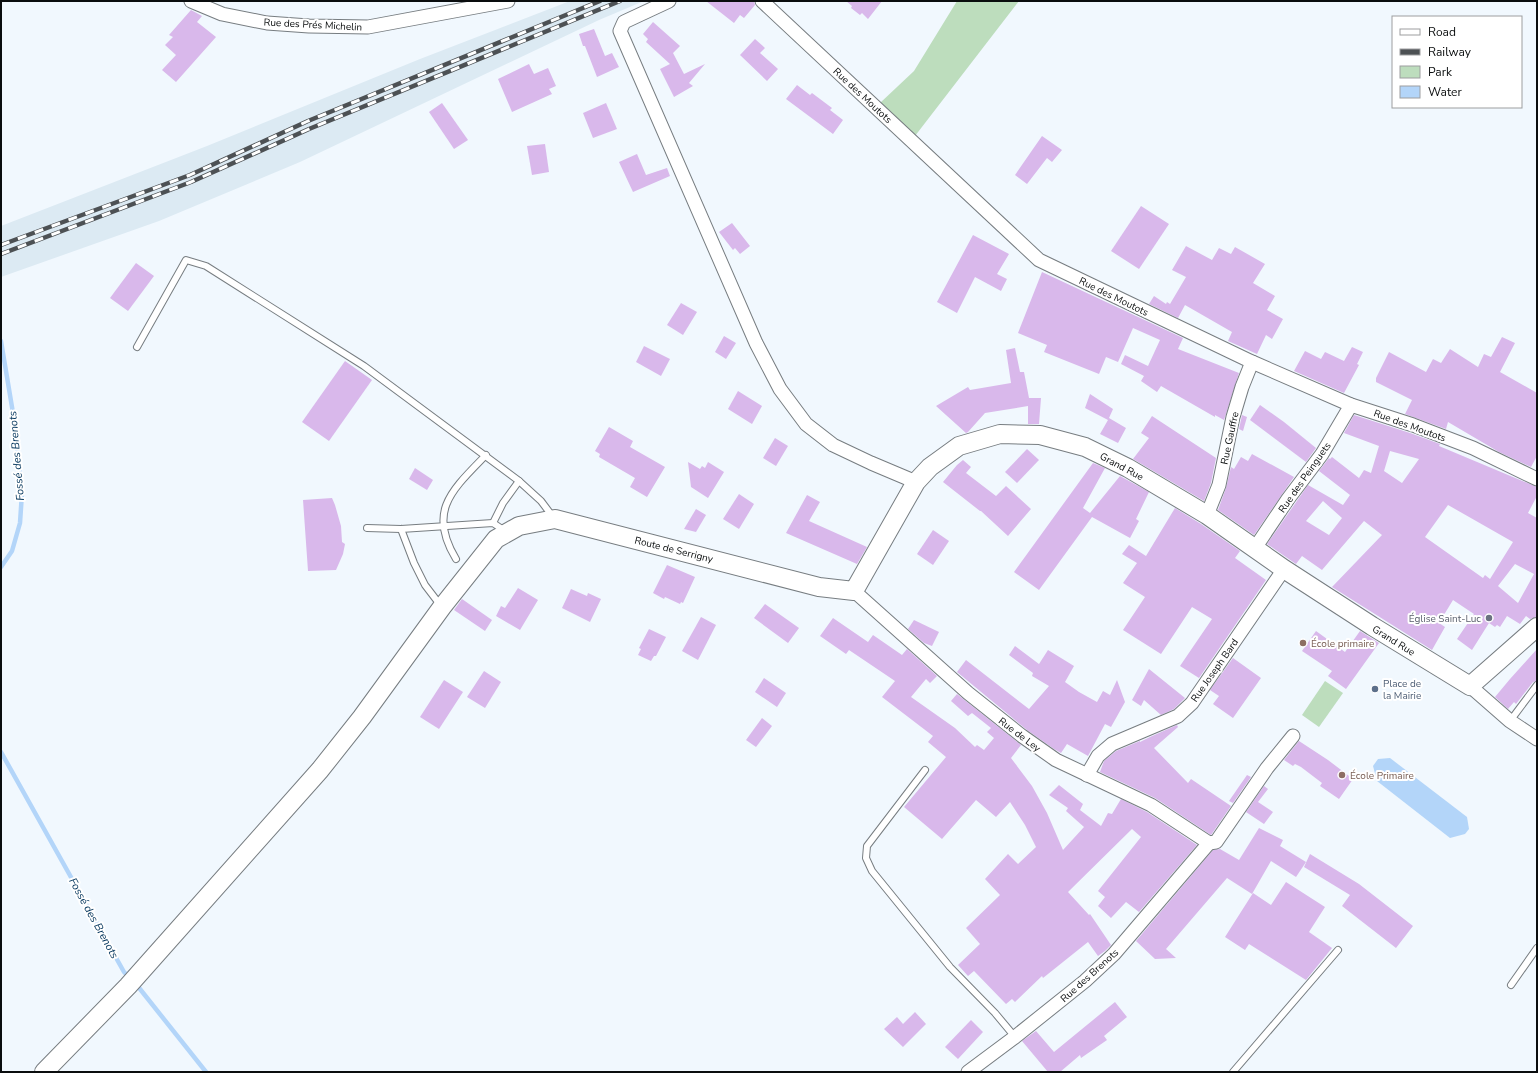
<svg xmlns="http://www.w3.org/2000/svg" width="1538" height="1073" viewBox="0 0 1538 1073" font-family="'Nunito Sans',sans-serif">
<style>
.built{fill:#dceaf3}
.green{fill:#bdddbd}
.water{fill:#b3d5f9}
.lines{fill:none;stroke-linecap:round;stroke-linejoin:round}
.stream{stroke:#b3d5f9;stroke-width:4.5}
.building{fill:#d9b8eb;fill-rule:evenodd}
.lane-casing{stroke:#777d81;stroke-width:8}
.street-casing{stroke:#777d81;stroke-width:15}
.secondary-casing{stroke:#777d81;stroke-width:20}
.lane{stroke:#fff;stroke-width:6}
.street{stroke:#fff;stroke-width:13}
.secondary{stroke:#fff;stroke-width:18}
.rail-casing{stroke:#4d5154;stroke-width:4.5}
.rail{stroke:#fff;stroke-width:3;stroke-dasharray:9;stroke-linecap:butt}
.worship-dot{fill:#6b7280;stroke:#fff;stroke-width:1.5}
.education-dot{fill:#8d6e63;stroke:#fff;stroke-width:1.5}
.service-dot{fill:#5c6f8a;stroke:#fff;stroke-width:1.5}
.labels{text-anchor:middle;stroke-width:4;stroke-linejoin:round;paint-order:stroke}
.street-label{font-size:10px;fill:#0a0d0e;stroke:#fff}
.worship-label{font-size:10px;fill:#5b616d;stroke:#fff;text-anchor:end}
.education-label{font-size:10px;fill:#785e54;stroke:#fff;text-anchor:start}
.service-label{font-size:10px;fill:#4e5e75;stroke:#fff;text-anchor:start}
.water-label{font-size:11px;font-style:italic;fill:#01335a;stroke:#fff}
</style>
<rect width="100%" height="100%" fill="#f1f8fe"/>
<path class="built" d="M570,1H644L599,20L300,162L159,221L1,277V226L207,146L420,59Z"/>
<g class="green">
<path d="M957,1H1019L915,136L880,103L914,71Z"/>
<path d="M1325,681L1343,693L1319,727L1302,715Z"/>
</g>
<path class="water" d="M1390,758L1467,817L1469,829L1465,834L1450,838L1377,781L1373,766L1378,759Z"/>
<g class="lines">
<g class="stream">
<path d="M1,341L14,419L22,493L20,523L12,551L1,567"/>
<path d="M1,752L124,972L131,979"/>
<path d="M136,984L206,1072"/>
</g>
</g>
<g class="building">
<path d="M706,1H754L755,5L744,18L740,15L734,23Z"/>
<path d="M846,1H882L868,19L862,13L860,15L851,8L852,6Z"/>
<path d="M191,10L202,16L197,22L216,37L176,82L162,70L176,55L165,45L173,37L169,35Z"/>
<path d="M653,22L680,46L673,53L684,74L705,64L689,83L693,86L674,97L660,69L670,64L646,42L648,39L643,34Z"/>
<path d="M594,29L605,56L612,53L619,67L597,77L585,46H583L579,34Z"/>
<path d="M755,39L765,48L760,53L778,69L767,81L740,55Z"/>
<path d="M529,64L534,74L548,68L556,86L549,89L552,94L512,112L498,79Z"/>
<path d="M797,85L810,95L812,93L832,108L830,110L843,120L833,134L786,99Z"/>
<path d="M442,103L468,140L454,149L429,112Z"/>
<path d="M606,103L617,129L593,138L583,113Z"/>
<path d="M1042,136L1062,150L1052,162L1047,158L1027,184L1015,175Z"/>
<path d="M545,144L549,172L532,175L527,146Z"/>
<path d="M637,154L646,175L667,168L670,176L633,192L619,162Z"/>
<path d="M1141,206L1169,224L1139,269L1111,251Z"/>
<path d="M732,223L750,246L740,254L735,248L733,250L719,232Z"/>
<path d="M973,235L1009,254L997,274L1007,279L1001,291L975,277L957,313L937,302Z"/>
<path d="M1186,246L1212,260L1219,248L1231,254L1235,247L1265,264L1253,283L1275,296L1267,310L1283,319L1272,339L1266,335L1257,354L1228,341L1232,332L1185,305L1178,318L1149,304L1154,296L1166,304L1167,302L1170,304L1186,277L1172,270Z"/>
<path d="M136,263L154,276L128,311L110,298Z"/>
<path d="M1042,272L1183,338L1178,349L1239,373L1224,420L1215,415V417L1161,386L1157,392L1141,381L1144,376L1121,364L1125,355L1148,366L1160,340L1133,328L1118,362L1106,357L1099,374L1044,352L1047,345L1018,333Z"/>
<path d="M681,303L697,312L683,335L667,325Z"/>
<path d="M724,336L736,343L726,359L715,352Z"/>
<path d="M1502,337L1515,343L1500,372L1537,393V456L1531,467L1499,452L1448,422L1446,429L1405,414L1412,400L1376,382V378L1389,352L1426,372L1433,359L1441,363L1450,349L1478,367L1484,354L1491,357Z"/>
<path d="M644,346L670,359L661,376L636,362Z"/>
<path d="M1352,347L1363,352L1357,364L1359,365L1344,393L1294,371L1305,351L1321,359L1325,352L1344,361Z"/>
<path d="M1015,348L1020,372H1024L1029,398H1041L1039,424H1028V406L985,413L968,432L966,433L936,406L968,387L970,390L1011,383L1006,350Z"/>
<path d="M345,361L372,380L329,441L302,422Z"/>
<path d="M738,391L762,406L752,424L728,409Z"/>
<path d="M1090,394L1113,409L1109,418L1126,428L1118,443L1100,434L1108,420L1085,408Z"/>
<path d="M1260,405L1284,422L1316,448L1306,462L1250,420Z"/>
<path d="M1242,415L1247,417L1243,431L1239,429Z"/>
<path d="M1354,415L1410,433L1440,444L1439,446L1537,487V496L1528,513L1537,518V617L1530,619L1526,616L1520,624L1507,616L1500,627L1497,625L1495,627L1489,623L1472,650L1457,639L1474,614L1453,600L1439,623L1445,627L1432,650L1332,587L1382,535L1364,521L1322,570L1302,556L1296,564L1267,544L1308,485L1343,505L1350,495L1319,471L1329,458L1330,459L1332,457L1359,478L1364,470L1371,473L1379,446L1344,433ZM1390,451L1419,459L1402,483L1384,471ZM1323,501L1342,518L1329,535L1306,521ZM1448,505L1513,542L1490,579L1485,575L1483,578L1425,537ZM1515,564L1534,574L1518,603L1498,586Z"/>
<path d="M1152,416L1216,458L1211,483L1204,501L1133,459L1149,438L1141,433Z"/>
<path d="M609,427L633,441L630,447L665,467L647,497L630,487L635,478L599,457L600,454L595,451Z"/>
<path d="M775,438L788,446L776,466L763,458Z"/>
<path d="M1027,449L1039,460L1017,483L1005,472Z"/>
<path d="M1252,454L1294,477L1254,535L1218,510L1226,488L1231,467L1234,469L1241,457L1248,461Z"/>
<path d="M963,460L971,467L966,473L996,496L1006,486L1031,509L1008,536L981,511H980L943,482L957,465Z"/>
<path d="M688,462L700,469L702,466L705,468L708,462L724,472L708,498L691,487Z"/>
<path d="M1093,463L1105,468L1083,508L1090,513L1120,476L1149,492L1136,519L1139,521L1130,538L1092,517L1039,590L1014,572Z"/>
<path d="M415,468L433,480L427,490L409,479Z"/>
<path d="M739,494L754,504L739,529L723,519Z"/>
<path d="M807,495L820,502L809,521L867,547L857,564L786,533Z"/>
<path d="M332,498L335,505L341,526L342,542L345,544L343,554L336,570L308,571L303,500Z"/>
<path d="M1175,508L1201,524L1240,551L1235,558L1266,580L1199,678L1180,666L1212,619L1192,607L1161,654L1123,630L1145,597L1123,583L1137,563L1122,554L1129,545L1146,556Z"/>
<path d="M696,509L706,515L696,532L684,529Z"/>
<path d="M933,530L949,541L933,565L917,554Z"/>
<path d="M667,565L695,577L683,603L681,602L680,604L665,597L664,599L653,593Z"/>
<path d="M518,588L538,600L520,630L496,616L501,606L505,608Z"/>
<path d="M571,589L587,596L588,593L601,599L590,622L562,608Z"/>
<path d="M462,599L492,620L485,631L454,610Z"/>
<path d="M765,604L799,628L788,643L754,618Z"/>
<path d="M701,617L716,625L698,660L682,651Z"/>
<path d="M833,618L868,642L873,635L902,655L907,649L937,676L930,683L926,679L911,697L955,728L975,747L977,745L984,750L994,738L987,732L991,728L972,713L968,716L951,701L957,694L1021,745L1011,758L1032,786L1047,813L1063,850L1084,827L1066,811L1068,808L1049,795L1059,785L1083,804L1080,810L1101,826L1108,813L1112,814L1121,799L1147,812L1197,845L1139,912L1126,902L1111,918L1098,906L1105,897L1098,891L1141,837L1132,829L1068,892L1089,915L1090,914L1111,945L1105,951L1098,956L1088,942L1043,978L1042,976L1015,1002L1012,999L1006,1004L974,971L968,976L958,965L980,944L966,928L1000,895L985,879L1008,854L1018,864L1036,847L1025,825L1010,802L996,817L976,800L942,839L904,807L946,757L928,742L933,736L882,697L895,681L849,650L846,654L820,636Z"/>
<path d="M914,620L939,632L932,646L924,643L908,629Z"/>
<path d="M649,629L666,637L656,656H654L651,661L638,655L641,649L639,648Z"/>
<path d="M1316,631L1345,652L1360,631L1379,643L1346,689L1328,676L1332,671L1302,651Z"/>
<path d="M1015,646L1039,664L1048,650L1074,666L1065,682L1079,692L1097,702L1103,691L1110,695L1117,680L1125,702L1111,727L1105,724L1088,756L1067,744L1061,753L1054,749L1027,730L957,672L966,660L1029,709L1049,686L1032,676L1033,673L1009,655Z"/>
<path d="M1537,649V681L1533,682L1516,704L1514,702L1508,709L1495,697L1510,679Z"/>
<path d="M1233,658L1261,678L1233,718L1213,704L1219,696L1210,690Z"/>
<path d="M1149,669L1185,698L1174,709L1161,715L1144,700L1141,706L1132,700Z"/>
<path d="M484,671L501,682L485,708L467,697Z"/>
<path d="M764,678L786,693L777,707L755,692Z"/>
<path d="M444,680L463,692L439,729L420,717Z"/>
<path d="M762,718L772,726L756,747L746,740Z"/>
<path d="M1177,725L1178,727L1154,748L1188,783L1191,779L1231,806L1211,835L1155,798L1100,772L1104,761L1116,751L1140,741V742L1150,737Z"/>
<path d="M1299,741L1328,760L1353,779L1339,799L1320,786L1322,783L1301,767L1295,764L1293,766L1284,760Z"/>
<path d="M1247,775L1251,777L1233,803L1229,801Z"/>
<path d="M1264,786L1268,789L1258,802L1273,812L1264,824L1246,812Z"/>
<path d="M1259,828L1283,840L1280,846L1306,862L1296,877L1271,861L1252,894L1227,878L1166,949L1176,958L1155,959L1136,941L1213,850L1220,849L1239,860Z"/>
<path d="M1310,854L1359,884L1413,926L1396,948L1342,906L1350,895L1304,867Z"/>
<path d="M1286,882L1325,907L1309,932L1332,948L1306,980L1249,944L1245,950L1225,937L1253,893L1271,905Z"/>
<path d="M1115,1002L1127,1017L1104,1036L1107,1040L1081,1058L1080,1055L1060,1072H1048L1022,1041L1036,1031L1054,1052Z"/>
<path d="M915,1012L926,1024L903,1047L884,1029L897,1017L903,1024Z"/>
<path d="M971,1020L983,1032L958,1059L945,1047Z"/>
</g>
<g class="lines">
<defs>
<g id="lane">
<path d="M137,347L186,260L206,266L364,366L519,481L541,501L553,517"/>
<path d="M493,523L503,503L519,481"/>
<path d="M367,528L401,529L493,523L505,531"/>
<path d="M401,529L414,563L425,585L441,606"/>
<path d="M456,559C427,511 452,490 486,455"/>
<path d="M1510,721L1537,685"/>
<path d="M925,770L867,846L866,858L872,871L950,967L995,1013L1015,1037"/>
<path d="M1511,985L1537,948"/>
<path d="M1233,1072L1338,950"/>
</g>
<g id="street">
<path d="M191,1L222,14L267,23L309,26L368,27L508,1"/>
<path d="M669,1L624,22L620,31L756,343L780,389L806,424L833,445L871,463L916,482"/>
<path d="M762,1L1039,260L1252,362L1351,405L1413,425L1473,448L1537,479"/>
<path d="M1207,515L1219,485L1233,417L1242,387L1252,362"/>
<path d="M1255,548L1288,499L1322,454L1351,405"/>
<path d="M854,591L968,693L1022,736L1056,760L1151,805L1209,843"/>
<path d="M1470,686L1510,721L1537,739"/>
<path d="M1087,775L1098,756L1112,744L1178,716L1192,703L1284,569"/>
<path d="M1209,843L1216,842L1267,768L1293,736"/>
<path d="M968,1072L1015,1037L1085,981L1114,954L1209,843"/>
</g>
<path id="secondary" d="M44,1072L128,986L320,770L362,717L442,607L496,539L519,526L555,519L819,587L854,591L916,482L930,467L959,446L1000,434L1040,435L1085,447L1128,468L1207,515L1284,569L1372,626L1470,686L1537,627"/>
</defs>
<use href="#lane" class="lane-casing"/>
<use href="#street" class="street-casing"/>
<use href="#secondary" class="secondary-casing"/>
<use href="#lane" class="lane"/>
<use href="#street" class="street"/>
<use href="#secondary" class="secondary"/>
<defs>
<g id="rail">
<path d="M1,245L190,175L308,121L600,1"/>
<path d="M1,254L191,182L309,129L620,1"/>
</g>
</defs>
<use href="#rail" class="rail-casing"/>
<use href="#rail" class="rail"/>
</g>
<circle class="worship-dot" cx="1489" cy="618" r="4"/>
<g class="education-dot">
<circle cx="1303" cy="643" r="4"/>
<circle cx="1342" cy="775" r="4"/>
</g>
<circle class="service-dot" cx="1375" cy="689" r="4"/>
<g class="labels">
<g class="street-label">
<text transform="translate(313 24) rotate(3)" y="4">Rue des Prés Michelin</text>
<text transform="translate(863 95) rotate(43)" y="4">Rue des Moutots</text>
<text transform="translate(1114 296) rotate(26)" y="4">Rue des Moutots</text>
<text transform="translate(1410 425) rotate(20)" y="4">Rue des Moutots</text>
<text transform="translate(1229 438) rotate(-78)" y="4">Rue Gauffre</text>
<text transform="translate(1122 466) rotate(28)" y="4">Grand Rue</text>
<text transform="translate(1304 477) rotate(-55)" y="4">Rue des Peinguets</text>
<text transform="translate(674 549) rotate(14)" y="4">Route de Serrigny</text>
<text transform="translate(1394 640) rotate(32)" y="4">Grand Rue</text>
<text transform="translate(1214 670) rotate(-55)" y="4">Rue Joseph Bard</text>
<text transform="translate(1020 734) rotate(37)" y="4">Rue de Ley</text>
<text transform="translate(1089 975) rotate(-42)" y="4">Rue des Brenots</text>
</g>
<g class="worship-label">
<text x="1481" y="622">Église Saint-Luc</text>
</g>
<g class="education-label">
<text x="1311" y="647">École primaire</text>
<text x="1350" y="779">École Primaire</text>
</g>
<g class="service-label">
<text x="1383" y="687">Place de<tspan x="1383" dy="12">la Mairie</tspan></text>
</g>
<g class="water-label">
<text transform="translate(16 456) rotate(-95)" y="4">Fossé des Brenots</text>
<text transform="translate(94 918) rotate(61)" y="4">Fossé des Brenots</text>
</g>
</g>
<rect width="1538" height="1073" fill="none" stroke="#0a0d0e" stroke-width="4"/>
<rect x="1392" y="16" width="130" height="92" fill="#ffffff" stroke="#9d9e9f"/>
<rect x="1400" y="29" width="20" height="6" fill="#ffffff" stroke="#9d9e9f"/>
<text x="1428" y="36" font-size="12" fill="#0a0d0e">Road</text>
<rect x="1400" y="49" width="20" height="6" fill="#4d5154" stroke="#9d9e9f"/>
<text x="1428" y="56" font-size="12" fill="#0a0d0e">Railway</text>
<rect x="1400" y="66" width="20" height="12" fill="#bdddbd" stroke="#9d9e9f"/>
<text x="1428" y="76" font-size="12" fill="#0a0d0e">Park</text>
<rect x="1400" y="86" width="20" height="12" fill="#b3d5f9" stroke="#9d9e9f"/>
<text x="1428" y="96" font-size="12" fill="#0a0d0e">Water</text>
</svg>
